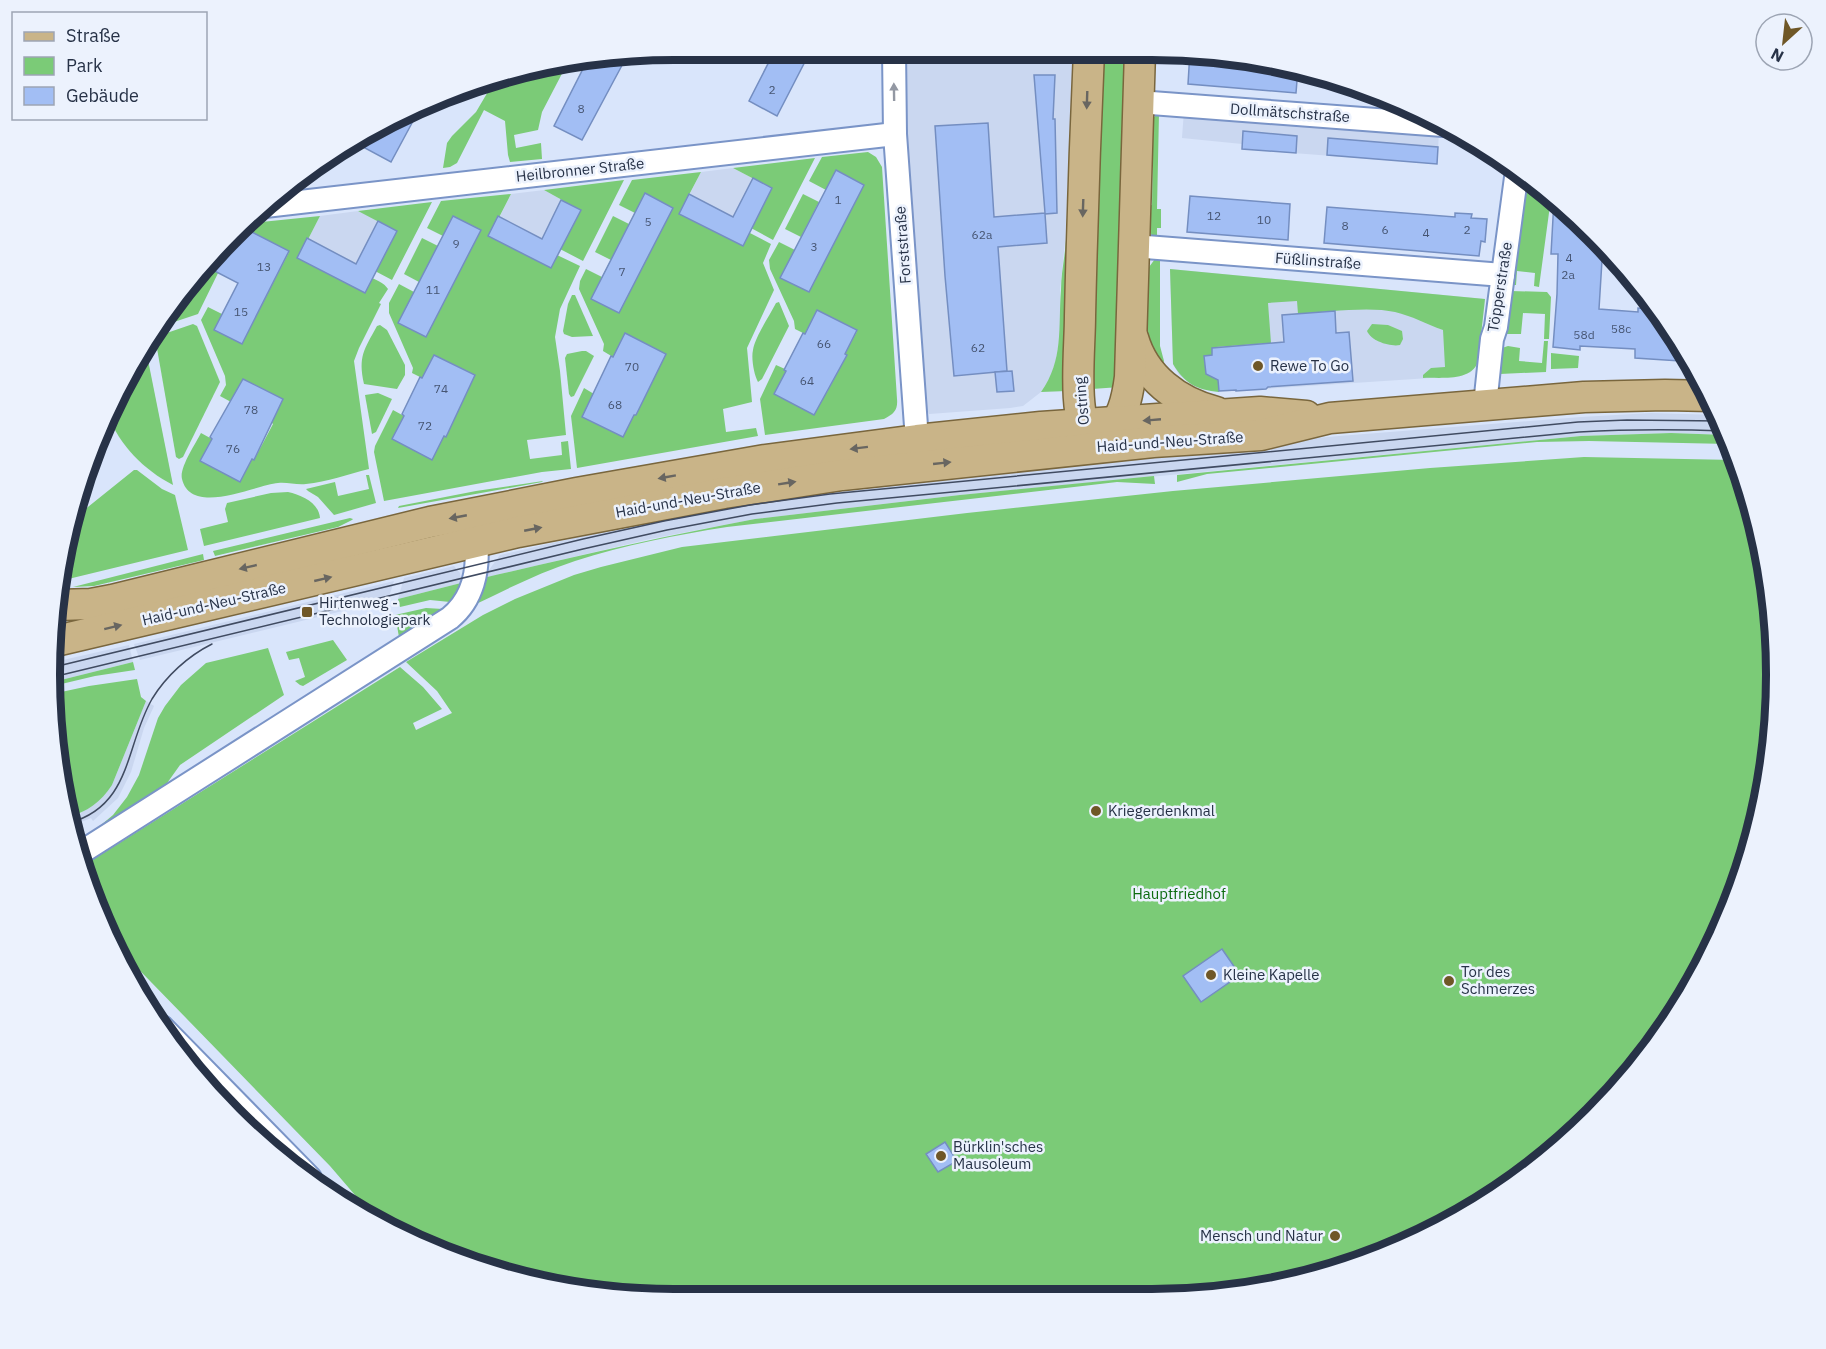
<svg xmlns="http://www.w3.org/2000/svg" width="1826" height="1349" viewBox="0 0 1826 1349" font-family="'IBM Plex Sans',sans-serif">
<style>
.built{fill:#cad7f0}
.green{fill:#7bcb77}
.building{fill:#a2bef4;stroke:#748ec1;stroke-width:1.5}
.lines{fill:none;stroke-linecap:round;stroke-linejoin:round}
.minor-casing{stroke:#7a94c7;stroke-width:26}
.major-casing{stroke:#79663d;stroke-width:33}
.minor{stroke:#fff;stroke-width:22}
.major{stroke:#c9b488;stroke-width:30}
.tram{stroke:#404b61;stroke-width:1.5}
.oneway{fill:#9398a3}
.oneway2{fill:#686661}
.poi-dot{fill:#6f5727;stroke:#ecf2fd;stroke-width:2}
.labels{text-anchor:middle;stroke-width:5;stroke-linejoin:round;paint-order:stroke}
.number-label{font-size:12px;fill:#465572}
.street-label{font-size:15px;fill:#273247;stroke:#ecf2fd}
.poi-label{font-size:15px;fill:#273247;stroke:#ecf2fd;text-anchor:start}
.park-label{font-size:15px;fill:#0c6b0f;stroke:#ecf2fd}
.rim{fill:none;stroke:#273247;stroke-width:8}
</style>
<rect width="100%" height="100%" fill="#d9e5fb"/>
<g class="built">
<path d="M904,50L1074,51L1065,242L1060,291L1061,331L1056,360L1052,375L1041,392L1023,406L1010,408L929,414L925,406L909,183Z"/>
<path d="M1184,111L1439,133L1437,164L1242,149V144L1182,138Z"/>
<path d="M733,168L754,179L742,244L680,213L701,172Z"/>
<path d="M544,190L562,200L551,266L490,236L511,194Z"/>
<path d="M358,211L379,221L365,290L299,257L320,216Z"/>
<path d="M1170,269L1485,299L1478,362L1471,372L1460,376L1219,392L1196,387L1179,375L1173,364Z"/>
<path d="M1651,413L1718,415L1726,435L1671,433L1581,436L960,495L755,519L650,539L483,578L500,555L738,500L1126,451L1135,459L1180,455L1251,444L1339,436L1581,417Z"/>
<path d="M454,566L460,573L461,583L398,599L404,578Z"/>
<path d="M394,581L388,600L140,660L134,644Z"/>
<path d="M129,645L133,662L53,682L54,662Z"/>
<path d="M146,701L154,706L144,728L131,772L118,798L93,821L91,818L69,827L68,817L80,814L112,785Z"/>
</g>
<g class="green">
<path d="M1074,51L1067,391L1041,392C1064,360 1058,327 1061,290C1061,273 1065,256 1066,240C1069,177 1072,114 1074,51Z"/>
<path d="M1101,51H1130L1120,387L1092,389Z"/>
<path d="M567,64L542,112L538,130L514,135L516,148L541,143L542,159L510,162L508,155L505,121L484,110L457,163L450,167L443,168L447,143L452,136L476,112L496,78L512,71Z"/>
<path d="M1159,113L1157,209H1161V228H1157V240C1145,232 1147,219 1147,206L1152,205L1153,146L1148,145L1151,119Z"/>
<path d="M868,152L876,157L882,167L897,399C898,410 894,414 884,419L765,435L760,399L776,365L785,369L786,371L827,392L847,355L845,354L857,331L817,310L805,334L795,329L794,321L770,269L769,260L779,242L795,250L817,276L864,185L836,170L826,190L809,181L822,157Z"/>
<path d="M815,158L773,240L751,228L754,179L733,168Z"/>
<path d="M701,172L680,212L748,232L771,244L763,263L774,290L747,348L752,402L723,409L726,432L756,428L758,436L577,468L571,416L584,388L594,394L583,417L623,437L634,415H636L665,354L625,333L613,357L603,351L604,344L579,289L580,281L586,269L602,277L598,285L645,193L635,213L619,205L632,180Z"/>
<path d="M1528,179L1551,198L1539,287L1534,286L1535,273L1517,271L1516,285H1512Z"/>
<path d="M624,180L583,261L560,249L562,200L544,190Z"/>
<path d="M511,194L490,235L557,255L580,266L560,309L555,337L560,371L566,435L527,440L530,459L562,455L561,442L568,441L571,469L542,472L384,501L374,452L375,446L393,410L404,416L392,439L432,459L444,436H446L475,375L434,355L422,378L412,373L413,368L389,313V303L399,284L414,292L420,315L434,321L481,230L453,216L443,236L427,228L441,201Z"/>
<path d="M803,194L819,202L801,237L785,229Z"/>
<path d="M432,202L392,280L375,271L379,222L358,211Z"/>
<path d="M320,216L299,257C316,262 382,275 388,289L379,303L381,304L359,348L354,361L369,469C348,474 327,482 306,484C296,485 287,482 278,483C255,485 191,517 182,479C179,468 196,443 201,433L212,439L200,461L240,482L252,459L254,460L273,424L271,422L282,399L243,379L231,402L220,396L226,385L225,376L201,320L208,307L222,314L214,330L242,344L289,252L261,237L236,251L251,223Z"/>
<path d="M613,216L629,224L611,260L595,252Z"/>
<path d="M422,238L438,246L419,282L404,274Z"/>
<path d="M1160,257V346L1164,361L1160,370L1144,338L1146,271L1155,259Z"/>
<path d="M203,265L211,269H220L198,314L162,326Z"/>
<path d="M1170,269L1485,299L1478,362C1470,382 1441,377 1423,378V375L1431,368L1445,367L1443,330C1426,324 1412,316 1395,312C1370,306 1325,312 1298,314L1297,301L1268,303L1271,343L1216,347L1219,392C1197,390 1184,383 1173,364Z"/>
<path d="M1511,291L1547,292L1551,297L1549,339H1544L1545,314L1523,313L1521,334H1504Z"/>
<path d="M572,295H575L593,336L572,337L564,334L563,331L568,304Z"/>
<path d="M779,302L789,326L762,379L758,382C754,375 751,358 753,350C755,337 770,315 776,303Z"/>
<path d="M193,324L197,326L220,382L183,457L179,459L176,457L155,337Z"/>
<path d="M1372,324L1388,325L1402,331L1403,339L1400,345C1390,347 1371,341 1367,331Z"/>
<path d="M380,325L387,330L405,365V375L397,389L364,384C358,356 364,350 377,326Z"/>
<path d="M1544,341H1548L1546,372L1500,374L1497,364L1499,349L1508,346L1520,348L1519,361L1542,363Z"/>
<path d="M146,350L173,485C144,470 120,446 108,415L114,398Z"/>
<path d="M582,351H586L594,356L574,396L571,397L569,394L565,358L567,354Z"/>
<path d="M1551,353L1579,356L1578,368L1551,369Z"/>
<path d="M378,393L392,399L376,432L372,434L365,395Z"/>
<path d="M1671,433L1726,435L1729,444L1589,441L1537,442L1207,474L1177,482V475L1581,436Z"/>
<path d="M1584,457L1735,460L1755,513L1775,634L1771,756L1743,876L1693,987L1621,1087L1532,1171L1390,1252L1233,1294L633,1298L512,1278L379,1223L330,1166L115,945L97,913L81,867L400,667L423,687L442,709L413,723L416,730L452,713L437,691L406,662L483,615L515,599L574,575L601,567L682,547L967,513L1173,491L1430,468Z"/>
<path d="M134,470H137L162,489L175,495L188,550L60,581L61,565L64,564L62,552L73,519Z"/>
<path d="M366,475H369L376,503L334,515L318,497L308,491L306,489L335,482L338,496L369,489Z"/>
<path d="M1154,476L1155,484L1117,482L727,527C676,535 625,545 575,561C541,572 507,589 474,605L483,578C574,557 664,536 755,519L960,495Z"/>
<path d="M543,481L542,482L398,508L399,506L476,491Z"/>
<path d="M288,492C302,495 319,503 320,518L204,546L200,529L228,522L225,509L227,503L271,493Z"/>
<path d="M350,518L353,519L352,520L338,527L215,556L213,551Z"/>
<path d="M203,554L204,560L94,586L73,587Z"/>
<path d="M461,583L450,602L430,600L400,607L398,599Z"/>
<path d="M426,608L443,609L399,637L395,615Z"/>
<path d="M333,640L347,660L303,686L300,685L295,681L305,677L299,658L289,660L286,652Z"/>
<path d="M268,648L284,695L180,765L165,786L101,825L113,815L127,797L139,775L158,718L165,706L181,685L206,663Z"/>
<path d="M133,662L135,670L95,676L53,686V682Z"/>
<path d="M137,679L141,697L146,701L112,785C101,802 87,812 68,817L51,716L52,694L89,686Z"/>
</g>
<g class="building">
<path d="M775,50H811L777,116L749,101Z"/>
<path d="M1190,51L1298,68L1296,93L1188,84Z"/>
<path d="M627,56L582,140L554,126L587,61Z"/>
<path d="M1034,75H1055L1053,119H1055L1057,213L1045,214L1047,243L998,247L1007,371L954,376L945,276L935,126L988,123L994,217L1045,213Z"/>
<path d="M419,110L391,162L363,147L372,129Z"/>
<path d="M1243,131L1297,136L1296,153L1242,149Z"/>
<path d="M1328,138L1438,147L1437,164L1327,155Z"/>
<path d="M836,170L864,185L809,292L780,278Z"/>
<path d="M753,178L772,188L743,246L679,214L689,194L733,217Z"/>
<path d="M645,193L673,208L619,313L591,299Z"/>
<path d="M1190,196L1290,204L1288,240L1187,232Z"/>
<path d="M561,200L581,210L551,268L488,236L498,216L542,239Z"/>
<path d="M1554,200L1593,232L1603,244L1599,309L1638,312V308L1657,310L1681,348L1680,361L1635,358V349L1580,346V350L1553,347L1557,294L1558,254H1551Z"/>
<path d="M1327,207L1455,217V213L1472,214L1471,218L1487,219L1485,242L1481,241L1479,256L1324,243Z"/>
<path d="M453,216L481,230L426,337L398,323Z"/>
<path d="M378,221L397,231L365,293L297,258L307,238L356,264Z"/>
<path d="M242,227L289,251L242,344L214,330L238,283L203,265Z"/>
<path d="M817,310L857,330L845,354L847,355L814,415L774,394L786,371L784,370L803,333L805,334Z"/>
<path d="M1335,311L1336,333L1349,332L1353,381L1268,387L1266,389L1236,391V390L1219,391L1218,380L1206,374L1204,356L1212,355V348L1284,342L1282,315Z"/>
<path d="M625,333L666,354L636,415H634L623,437L582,417L611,356L613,357Z"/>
<path d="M434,355L475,375L446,437L444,436L432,460L392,439L404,416L402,414L420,377L422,378Z"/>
<path d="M1012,371L1014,391L997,392L995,372Z"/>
<path d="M243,379L283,399L254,460L252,459L240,482L200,461L212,439L210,437Z"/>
<path d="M1222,949L1240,975L1201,1002L1183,976Z"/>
<path d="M945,1142L957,1161L938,1172L926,1154Z"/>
</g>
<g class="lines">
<defs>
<g id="minor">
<path d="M894,50L895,134L917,440"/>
<path d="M1138,102L1443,125"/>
<path d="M265,206L895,134"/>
<path d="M1133,246L1503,275"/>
<path d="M1485,405L1492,339L1496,327L1517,170"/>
<path d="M77,855L450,618C473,599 479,570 476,542"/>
<path d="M162,1027L310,1178"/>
</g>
<g id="major">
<path d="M1089,51C1085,139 1082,228 1080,316C1080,352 1072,412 1090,443"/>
<path d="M1133,338C1144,377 1177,402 1216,412"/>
<path d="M1106,437C1122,419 1127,401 1130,377L1140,51"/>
<path d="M58,605L91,604L112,600L430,522L577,493L765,460L917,440L1041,427L1260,412L1306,416"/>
<path d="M56,641L518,532L724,493L842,475L1153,442L1261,435L1330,418L1584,397L1665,395L1711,396"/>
</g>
</defs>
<use href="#minor" class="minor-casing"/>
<use href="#major" class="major-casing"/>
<use href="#minor" class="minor"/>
<use href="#major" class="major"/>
<g class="tram">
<path d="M54,667L583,539L664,521L750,505L830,494L1578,422L1627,420L1721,421"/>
<path d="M53,677L583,549L667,530L752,514L837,503L1579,432C1628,429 1676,429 1725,431"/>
<path d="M69,823C132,806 125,746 152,699C166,676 188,656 212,644"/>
</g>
</g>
<defs><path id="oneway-solid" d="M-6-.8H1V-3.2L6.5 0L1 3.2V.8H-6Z" transform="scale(1.5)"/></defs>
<use class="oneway" href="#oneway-solid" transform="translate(894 92) rotate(-91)"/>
<g class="oneway2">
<use href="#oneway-solid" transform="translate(1087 100) rotate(92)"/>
<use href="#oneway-solid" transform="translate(1083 208) rotate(92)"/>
<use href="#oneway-solid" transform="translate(1152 420) rotate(175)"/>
<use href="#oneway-solid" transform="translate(859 448) rotate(173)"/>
<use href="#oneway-solid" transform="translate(942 463) rotate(-6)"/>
<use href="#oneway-solid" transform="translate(667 477) rotate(170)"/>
<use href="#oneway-solid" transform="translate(787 483) rotate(-9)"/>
<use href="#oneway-solid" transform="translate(458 517) rotate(169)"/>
<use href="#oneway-solid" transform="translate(533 529) rotate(-11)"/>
<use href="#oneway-solid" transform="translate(248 567) rotate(167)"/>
<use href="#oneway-solid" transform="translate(323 579) rotate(-13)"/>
<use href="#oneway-solid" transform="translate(113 627) rotate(-14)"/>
</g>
<g class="poi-dot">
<circle cx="1258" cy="366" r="6"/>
<rect x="301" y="606" width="12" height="12" rx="3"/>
<circle cx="1096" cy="811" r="6"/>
<circle cx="1211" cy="975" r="6"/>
<circle cx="1449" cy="981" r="6"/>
<circle cx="941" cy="1156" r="6"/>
<circle cx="1335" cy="1236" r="6"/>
</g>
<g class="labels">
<g class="number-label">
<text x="772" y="94">2</text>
<text x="581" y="113">8</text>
<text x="838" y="204">1</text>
<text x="1214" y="220">12</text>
<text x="1264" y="224">10</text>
<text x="648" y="226">5</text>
<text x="1345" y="230">8</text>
<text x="1385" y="234">6</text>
<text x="1467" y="234">2</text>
<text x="1426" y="237">4</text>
<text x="982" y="239">62a</text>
<text x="456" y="248">9</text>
<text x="814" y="251">3</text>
<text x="1569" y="262">4</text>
<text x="264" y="271">13</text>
<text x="622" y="276">7</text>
<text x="1568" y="279">2a</text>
<text x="433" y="294">11</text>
<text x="241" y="316">15</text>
<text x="1621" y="333">58c</text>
<text x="1584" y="339">58d</text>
<text x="824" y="348">66</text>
<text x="978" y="352">62</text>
<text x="632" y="371">70</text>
<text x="807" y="385">64</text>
<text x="441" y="393">74</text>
<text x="615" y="409">68</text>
<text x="251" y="414">78</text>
<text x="425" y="430">72</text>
<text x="233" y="453">76</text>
</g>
<g class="street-label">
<text transform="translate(1290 113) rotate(4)" y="5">Dollmätschstraße</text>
<text transform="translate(580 170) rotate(-6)" y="5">Heilbronner Straße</text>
<text transform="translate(903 245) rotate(-94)" y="5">Forststraße</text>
<text transform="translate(1318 261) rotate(4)" y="5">Füßlinstraße</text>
<text transform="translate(1500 287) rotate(-81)" y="5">Töpperstraße</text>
<text transform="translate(1082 401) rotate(-95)" y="5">Ostring</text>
<text transform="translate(1170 442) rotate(-4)" y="5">Haid-und-Neu-Straße</text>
<text transform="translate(688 500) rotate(-10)" y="5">Haid-und-Neu-Straße</text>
<text transform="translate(214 604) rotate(-13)" y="5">Haid-und-Neu-Straße</text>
</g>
<g class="poi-label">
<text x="1270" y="371">Rewe To Go</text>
<text x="319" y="608">Hirtenweg -<tspan x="319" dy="17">Technologiepark</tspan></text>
<text x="1108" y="816">Kriegerdenkmal</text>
<text x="1461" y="977">Tor des<tspan x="1461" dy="17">Schmerzes</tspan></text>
<text x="1223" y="980">Kleine Kapelle</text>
<text x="953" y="1152">Bürklin'sches<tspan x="953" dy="17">Mausoleum</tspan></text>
<text x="1323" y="1241" text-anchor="end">Mensch und Natur</text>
</g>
<g class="park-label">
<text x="1179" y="899">Hauptfriedhof</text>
</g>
</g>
<path d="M0 0H1826V1349H0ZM674 60H1152A614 614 0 0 1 1766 674V675A614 614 0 0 1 1152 1289H674A614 614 0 0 1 60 675V674A614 614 0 0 1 674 60Z" fill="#ecf2fd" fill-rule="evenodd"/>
<path class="rim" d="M674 60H1152A614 614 0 0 1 1766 674V675A614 614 0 0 1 1152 1289H674A614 614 0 0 1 60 675V674A614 614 0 0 1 674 60Z"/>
<rect x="12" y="12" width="195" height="108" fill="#ecf2fd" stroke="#9da5b4" stroke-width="1.5"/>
<rect x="24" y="32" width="30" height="9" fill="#c9b488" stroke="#9da5b4" stroke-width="1.5"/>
<text x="66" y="42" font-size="18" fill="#273247">Straße</text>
<rect x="24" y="57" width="30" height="18" fill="#7bcb77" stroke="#9da5b4" stroke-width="1.5"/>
<text x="66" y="72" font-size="18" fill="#273247">Park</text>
<rect x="24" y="87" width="30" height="18" fill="#a2bef4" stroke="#9da5b4" stroke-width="1.5"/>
<text x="66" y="102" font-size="18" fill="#273247">Gebäude</text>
<g transform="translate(1784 42) rotate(207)"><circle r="28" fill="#ecf2fd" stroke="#9da5b4" stroke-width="1.5"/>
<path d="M0-4.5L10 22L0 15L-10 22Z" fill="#6f5727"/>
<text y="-9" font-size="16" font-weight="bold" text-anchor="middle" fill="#273247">N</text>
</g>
</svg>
